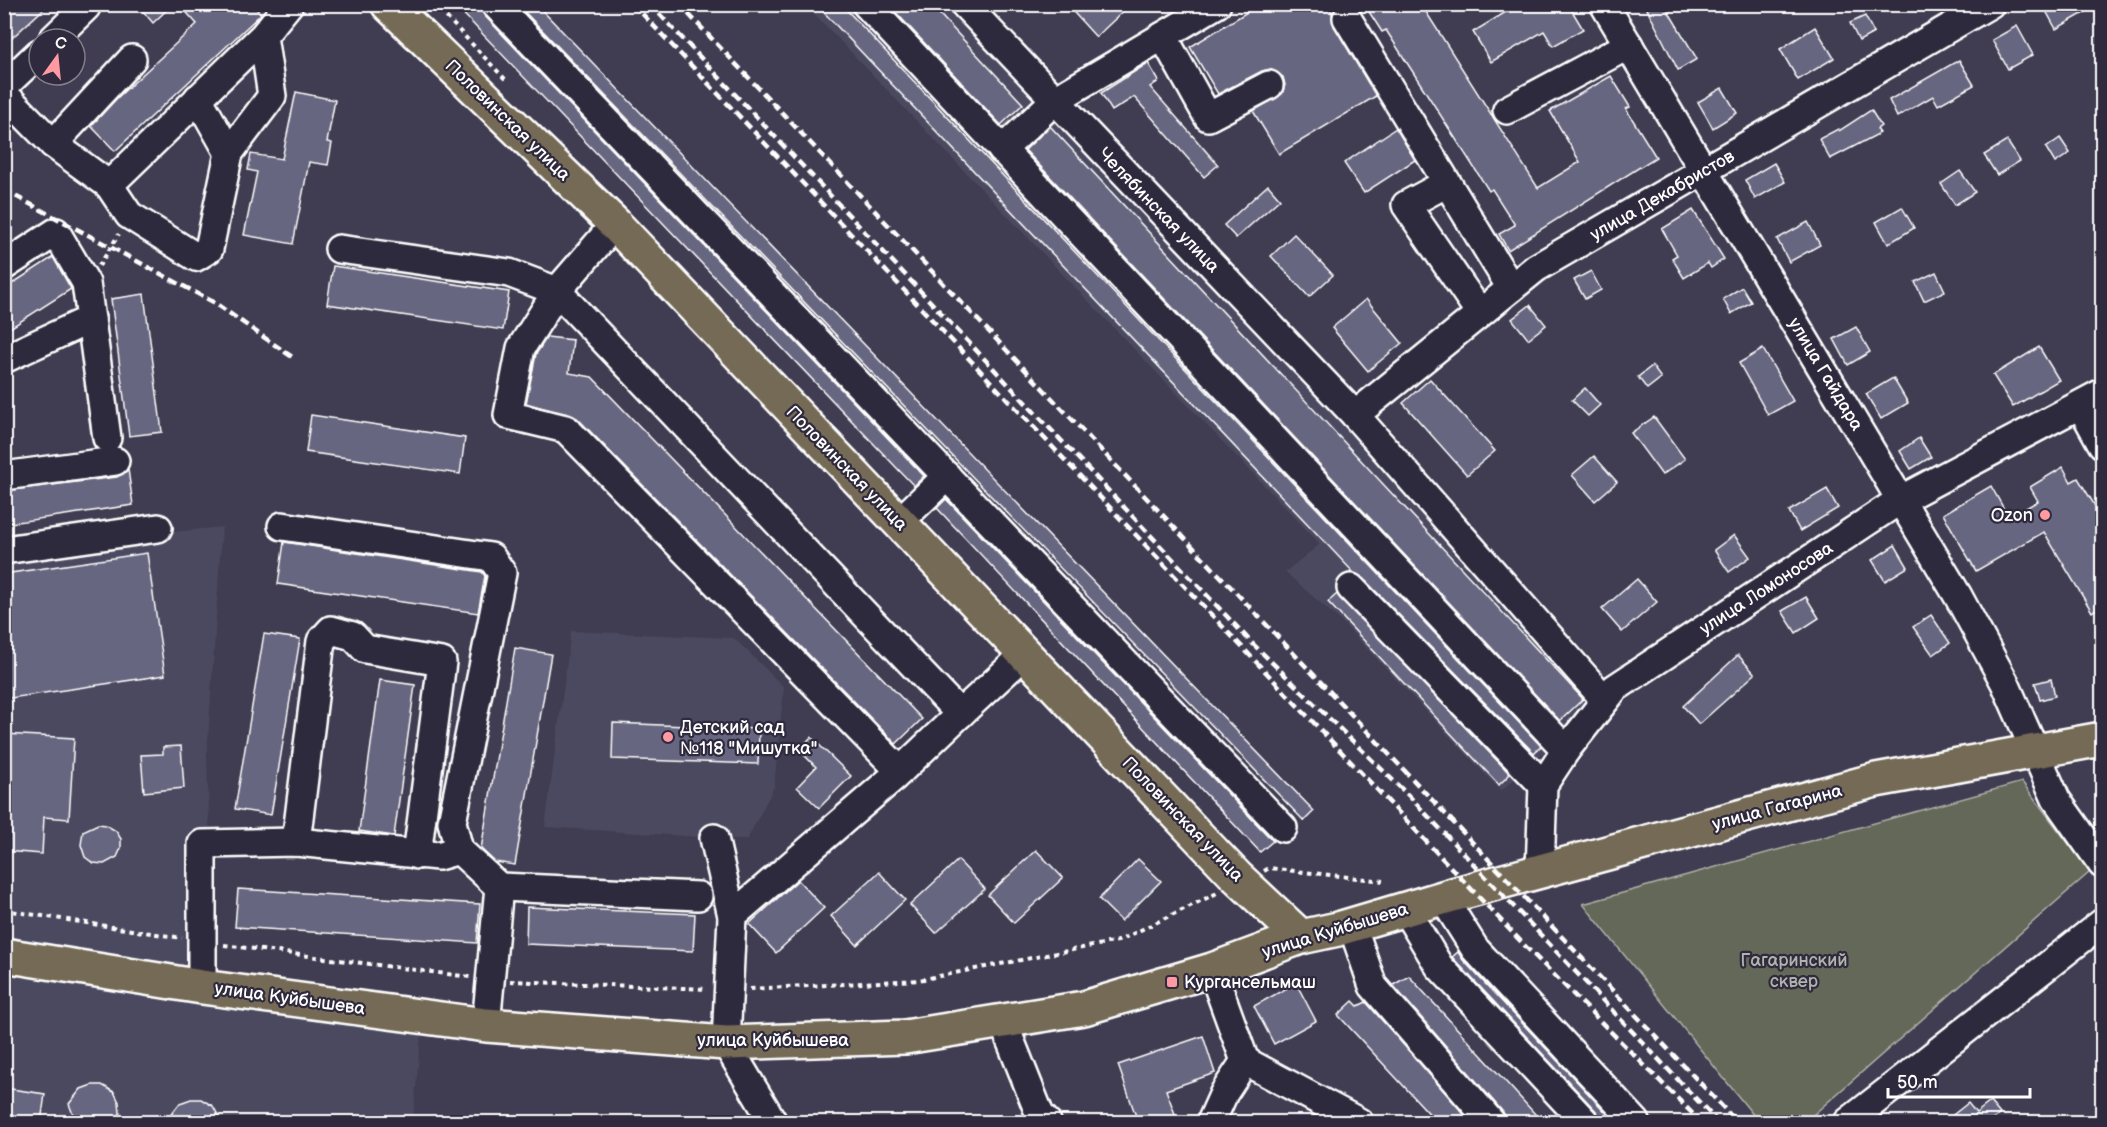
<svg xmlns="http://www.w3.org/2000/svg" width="2107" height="1127" viewBox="0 0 2107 1127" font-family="'Balsamiq Sans',sans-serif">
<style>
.built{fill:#4b495f}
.green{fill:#646758;stroke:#b2b3ac;stroke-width:1.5}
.building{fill:#666680;stroke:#fff;stroke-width:1.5}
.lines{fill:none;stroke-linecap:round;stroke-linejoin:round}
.minor-casing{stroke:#fff;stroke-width:32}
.major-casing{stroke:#fff;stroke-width:38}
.path{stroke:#fff;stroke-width:4;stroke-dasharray:4.5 4.5;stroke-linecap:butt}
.minor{stroke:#2f2a3d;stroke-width:27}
.major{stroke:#756a55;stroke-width:33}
.rail{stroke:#fff;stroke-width:4.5;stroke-dasharray:9 4.5;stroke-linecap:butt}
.poi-dot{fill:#ff9aa2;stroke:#2f2a3d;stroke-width:2}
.labels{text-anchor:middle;stroke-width:4.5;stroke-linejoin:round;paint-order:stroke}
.street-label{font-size:18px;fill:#fff;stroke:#2f2a3d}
.poi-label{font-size:18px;fill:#fff;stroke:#2f2a3d;text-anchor:start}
.park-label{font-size:18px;fill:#b2b3ac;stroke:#2f2a3d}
</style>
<rect width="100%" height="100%" fill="#403c51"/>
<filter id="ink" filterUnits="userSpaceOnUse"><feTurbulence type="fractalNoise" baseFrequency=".0167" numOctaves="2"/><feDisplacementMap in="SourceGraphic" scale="12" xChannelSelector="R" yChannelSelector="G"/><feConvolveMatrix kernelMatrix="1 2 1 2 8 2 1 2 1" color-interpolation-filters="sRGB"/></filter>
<g filter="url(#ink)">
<g class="built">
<path d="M806,5H954L1608,696L1501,791L1343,623L1285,572L1320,544Z"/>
<path d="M222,527L207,755L214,970L5,940L4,549Z"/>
<path d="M571,631L734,638L784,687L774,787L747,840L545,827Z"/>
<path d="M5,971L421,1033L413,1122H5Z"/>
</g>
<path class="green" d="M2022,782L2090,872L1805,1122H1759L1583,904Z"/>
<g class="building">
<path d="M4,4H49L4,45Z"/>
<path d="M137,4H173L153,23Z"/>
<path d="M179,4H252L261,14L115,151L91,126L118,97L197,24Z"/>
<path d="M454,4H480L484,15L924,476L914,486Z"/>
<path d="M517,4H536L1314,811L1304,821Z"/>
<path d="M816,4H841L1541,746L1534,753L1362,577L1354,573Z"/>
<path d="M888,4H930L1023,104L1001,125Z"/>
<path d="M1066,4H1131L1096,37Z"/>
<path d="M1260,4H1327L1332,13L1334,26L1376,96L1279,154L1253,111L1282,94L1285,85L1283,77L1270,69L1262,71L1218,94L1190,47Z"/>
<path d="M1364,4H1421L1538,188L1580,162L1550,111L1611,76L1630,107L1626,109L1656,157L1508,250L1499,234L1515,225L1492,189L1489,191L1386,30L1382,32Z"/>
<path d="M1519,4H1568L1583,29L1553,46L1544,31L1491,62L1473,32Z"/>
<path d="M1656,4H1664L1697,59L1678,70L1647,9Z"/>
<path d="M2056,4H2100L2056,29L2046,11Z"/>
<path d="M1865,16L1874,33L1859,41L1850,23Z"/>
<path d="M2017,26L2033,55L2008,69L1992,40Z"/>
<path d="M1815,27L1834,58L1798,80L1780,49Z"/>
<path d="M1959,60L1974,85L1938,105L1933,96L1897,117L1889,100Z"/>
<path d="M1148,63L1159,81L1150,87L1218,165L1204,177L1134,97L1112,111L1101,93Z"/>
<path d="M1722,88L1737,113L1713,128L1698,102Z"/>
<path d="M296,92L335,100L327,142L332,143L328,165L309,162L293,244L244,235L257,172L248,170L251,154L282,159Z"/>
<path d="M1871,110L1881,126L1877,129L1880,133L1830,159L1819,139L1838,129L1839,131Z"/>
<path d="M1050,126L1583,699L1560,721L1025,150Z"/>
<path d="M1396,128L1415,160L1364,193L1344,163Z"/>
<path d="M2060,138L2070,153L2055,163L2046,148Z"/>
<path d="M2007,141L2020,161L1997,175L1984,155Z"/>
<path d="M1774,163L1785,182L1755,199L1745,180Z"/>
<path d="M1960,171L1975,192L1955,205L1941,184Z"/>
<path d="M1268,185L1280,199L1236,238L1224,225Z"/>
<path d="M1902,207L1914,228L1888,244L1876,222Z"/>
<path d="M1693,210L1724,259L1711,268L1708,263L1684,278L1672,258L1677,255L1662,229Z"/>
<path d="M1808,222L1820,245L1789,262L1777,239Z"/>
<path d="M1294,234L1333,275L1309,297L1271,256Z"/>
<path d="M53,257L71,289L4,332V289Z"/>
<path d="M333,266L509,292L503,330L327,304Z"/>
<path d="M1591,271L1601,290L1585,299L1574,280Z"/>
<path d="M1936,272L1945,291L1924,301L1915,282Z"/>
<path d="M1742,287L1751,302L1731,314L1723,299Z"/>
<path d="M144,294L162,432L129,436L111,299Z"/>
<path d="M1366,299L1402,343L1368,371L1332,328Z"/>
<path d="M1530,305L1546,325L1528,339L1512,319Z"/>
<path d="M1856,327L1870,352L1848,365L1834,339Z"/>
<path d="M547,337L573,340L569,373L592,377L922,719L896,744L577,418L526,403L536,354Z"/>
<path d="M2039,347L2059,380L2013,407L1993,375Z"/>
<path d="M1763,349L1793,401L1768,415L1739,363Z"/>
<path d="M1652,366L1661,378L1647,389L1638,377Z"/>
<path d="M1893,378L1908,403L1881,419L1866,394Z"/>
<path d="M1430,379L1495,451L1467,475L1403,403Z"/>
<path d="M1585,388L1600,405L1588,416L1572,400Z"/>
<path d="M311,415L465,438L460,474L306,452Z"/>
<path d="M1654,417L1685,459L1662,475L1631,433Z"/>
<path d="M1919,438L1931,457L1911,469L1900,451Z"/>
<path d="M1594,456L1617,482L1595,501L1572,475Z"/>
<path d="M2063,467L2071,482L2078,478L2103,519V605L2092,612L2044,532L1976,571L1943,514L1991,486L2009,518L2038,501L2030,487Z"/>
<path d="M128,469L133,505L4,524V491L117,477Z"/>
<path d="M1827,489L1838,508L1800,531L1789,511Z"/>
<path d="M946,499L1273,841L1260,852L937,508Z"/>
<path d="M1734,535L1750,557L1729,572L1714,550Z"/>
<path d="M284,542L482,572L485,576L478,613L278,584Z"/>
<path d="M1895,545L1908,567L1885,581L1872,560Z"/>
<path d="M147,553L165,675L4,699V574Z"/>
<path d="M1637,579L1657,602L1622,632L1602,609Z"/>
<path d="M1337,594L1510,774L1499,785L1328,602Z"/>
<path d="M1806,597L1819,618L1796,633L1782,611Z"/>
<path d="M1931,615L1950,643L1933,655L1913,627Z"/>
<path d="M264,634L300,639L271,815L235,809Z"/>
<path d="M515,648L551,654L515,865L495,862L481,849Z"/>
<path d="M1738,655L1755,674L1699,724L1683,706Z"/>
<path d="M2051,679L2055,696L2040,700L2035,683Z"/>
<path d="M380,680L415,685L394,836L359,831Z"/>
<path d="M613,723L759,729L758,764L612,759Z"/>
<path d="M4,734L74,738L69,819L44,817L42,854L4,851Z"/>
<path d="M811,737L851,776L819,808L797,787L816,767L799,750Z"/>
<path d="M181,746L184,788L144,792L141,755L163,754V747Z"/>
<path d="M98,824L106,825L116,831L121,839V848L117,857L104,864L93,863L85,857L81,845L83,831Z"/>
<path d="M1036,850L1063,878L1014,923L988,895Z"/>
<path d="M1138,859L1161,881L1121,921L1099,899Z"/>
<path d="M958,860L985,889L936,933L910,905Z"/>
<path d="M879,872L905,900L857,945L831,916Z"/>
<path d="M798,880L824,908L776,953L749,924Z"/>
<path d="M238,889L480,904L477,943L235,927Z"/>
<path d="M527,907L695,914L693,951L526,944Z"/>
<path d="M1458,952L1463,960L1615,1122H1600L1596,1111L1452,957Z"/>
<path d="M1409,976L1536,1115L1525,1122H1506L1503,1112L1393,985Z"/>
<path d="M1296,983L1316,1021L1274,1044L1254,1006Z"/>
<path d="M1353,1001L1358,1006L1366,1002L1471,1122H1437L1338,1015Z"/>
<path d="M1203,1036L1215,1073L1166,1090L1178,1122H1138L1118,1065Z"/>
<path d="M92,1085H102L114,1092L119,1102L120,1113L116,1122H76L69,1104L81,1089Z"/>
<path d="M4,1088L45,1094L41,1122L4,1119Z"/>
<path d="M191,1099H201L213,1106L222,1122H165L180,1103Z"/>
<path d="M1990,1102L2000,1114L1990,1122H1944L1968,1103L1976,1113Z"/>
</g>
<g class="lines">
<defs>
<g id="minor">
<path d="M495,4L1283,828"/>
<path d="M866,4L1566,750"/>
<path d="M964,4L1355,415L1605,700"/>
<path d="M1604,4L1958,596L2005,683L2056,799L2102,864"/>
<path d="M1347,18L1511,288"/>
<path d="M263,36L272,96L229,153L209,249L196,257L129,215L109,185L263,36L289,4"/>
<path d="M1163,36L1208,117L1269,85"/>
<path d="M53,39L86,7"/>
<path d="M4,86L39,53"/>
<path d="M4,94L53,144L109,185"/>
<path d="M198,98L229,153"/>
<path d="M1507,110L1629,45"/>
<path d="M53,144L132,59"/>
<path d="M1002,150L1055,100L1217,4"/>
<path d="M1447,183L1406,205L1480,313"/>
<path d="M615,224L557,291L960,714L1025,654"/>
<path d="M339,249L509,273L557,291L521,348L508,415L566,429L900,771"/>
<path d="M4,266L56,232L86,283L107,438"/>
<path d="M4,359L91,319"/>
<path d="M2081,406L2102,444"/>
<path d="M1355,415L1536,268L1990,4"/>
<path d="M4,476L115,461"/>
<path d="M898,523L947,476"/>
<path d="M282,526L491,557L502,573L452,822L459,850L499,887L486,1025"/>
<path d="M4,550L158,528"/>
<path d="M1351,588L1543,785"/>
<path d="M714,838L732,916L726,1043L773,1122"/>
<path d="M296,842L321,641L331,630L353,636L365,649L442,662L417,855"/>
<path d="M1540,872L1543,785L1566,750L1615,688L1900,500L2102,393"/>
<path d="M499,887L698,896"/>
<path d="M1443,898L1475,949L1636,1122"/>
<path d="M1405,909L1439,966L1585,1122"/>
<path d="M732,916L895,776L960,714"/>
<path d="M1352,925L1373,986L1491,1122"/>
<path d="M202,987V844L296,842L438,856L459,850"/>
<path d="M1003,1022L1040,1115L1047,1122"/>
<path d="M1245,1061L1359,1122"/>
<path d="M1211,1122L1224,1093L1245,1061L1212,970"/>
<path d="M1848,1122L2102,923"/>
</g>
<g id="major">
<path d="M388,4L615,224L1236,876L1301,937"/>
<path d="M4,955L202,987L486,1025L726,1043L905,1037L1084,1008L1212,970L1301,937L1338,929L1456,894L1876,780L2102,739"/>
</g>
</defs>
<use href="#minor" class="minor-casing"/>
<use href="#major" class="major-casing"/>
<g class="path">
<path d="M434,4L506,80"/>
<path d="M99,266L119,234"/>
<path d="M1264,871L1269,868L1383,881"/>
<path d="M4,910L182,938"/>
<path d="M224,945L470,977"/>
<path d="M510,981L707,989"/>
<path d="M750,989L919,980L1118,941L1219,892"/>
</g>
<use href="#minor" class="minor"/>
<use href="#major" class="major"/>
<g class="rail">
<path d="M633,4L1529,950L1701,1122"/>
<path d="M650,4L1252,643L1409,796L1718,1122"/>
<path d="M679,4L1737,1122"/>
<path d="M4,190L215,303L295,359"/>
</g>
</g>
</g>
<g class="poi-dot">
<circle cx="2045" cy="515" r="6"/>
<circle cx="668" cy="737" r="6"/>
<rect x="1166" y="976" width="12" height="12" rx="3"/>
</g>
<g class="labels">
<g class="street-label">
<text transform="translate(508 120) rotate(44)" y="6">Половинская улица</text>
<text transform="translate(1662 195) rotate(-30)" y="6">улица Декабристов</text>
<text transform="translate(1159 210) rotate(46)" y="6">Челябинская улица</text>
<text transform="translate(1826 374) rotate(59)" y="6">улица Гайдара</text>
<text transform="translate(847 468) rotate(46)" y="6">Половинская улица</text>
<text transform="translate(1766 588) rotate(-33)" y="6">улица Ломоносова</text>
<text transform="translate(1777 807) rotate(-15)" y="6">улица Гагарина</text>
<text transform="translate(1183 819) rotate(46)" y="6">Половинская улица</text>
<text transform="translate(1335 930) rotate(-17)" y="6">улица Куйбышева</text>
<text transform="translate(290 998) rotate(8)" y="6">улица Куйбышева</text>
<text x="773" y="1046">улица Куйбышева</text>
</g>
<g class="poi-label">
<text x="2033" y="521" text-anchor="end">Ozon</text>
<text x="680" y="733">Детский сад<tspan x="680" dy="21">№118 "Мишутка"</tspan></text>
<text x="1184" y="988">Кургансельмаш</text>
</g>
<g class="park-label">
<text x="1794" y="966">Гагаринский<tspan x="1794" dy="21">сквер</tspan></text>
</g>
</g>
<rect width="2107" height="1127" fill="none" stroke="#2f2a3d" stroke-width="24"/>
<rect x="12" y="12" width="2083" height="1103" fill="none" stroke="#fff" stroke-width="2" filter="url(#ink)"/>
<g transform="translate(57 57) rotate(15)"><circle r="28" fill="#2f2a3d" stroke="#827f8b" stroke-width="1.5"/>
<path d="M0-4.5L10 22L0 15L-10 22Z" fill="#ff9aa2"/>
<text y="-9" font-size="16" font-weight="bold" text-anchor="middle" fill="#ffffff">С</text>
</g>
<path d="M1888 1088v9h142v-9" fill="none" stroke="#ffffff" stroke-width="3"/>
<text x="1897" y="1088" font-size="18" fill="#ffffff" stroke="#2f2a3d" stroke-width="4.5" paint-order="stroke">50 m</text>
</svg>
